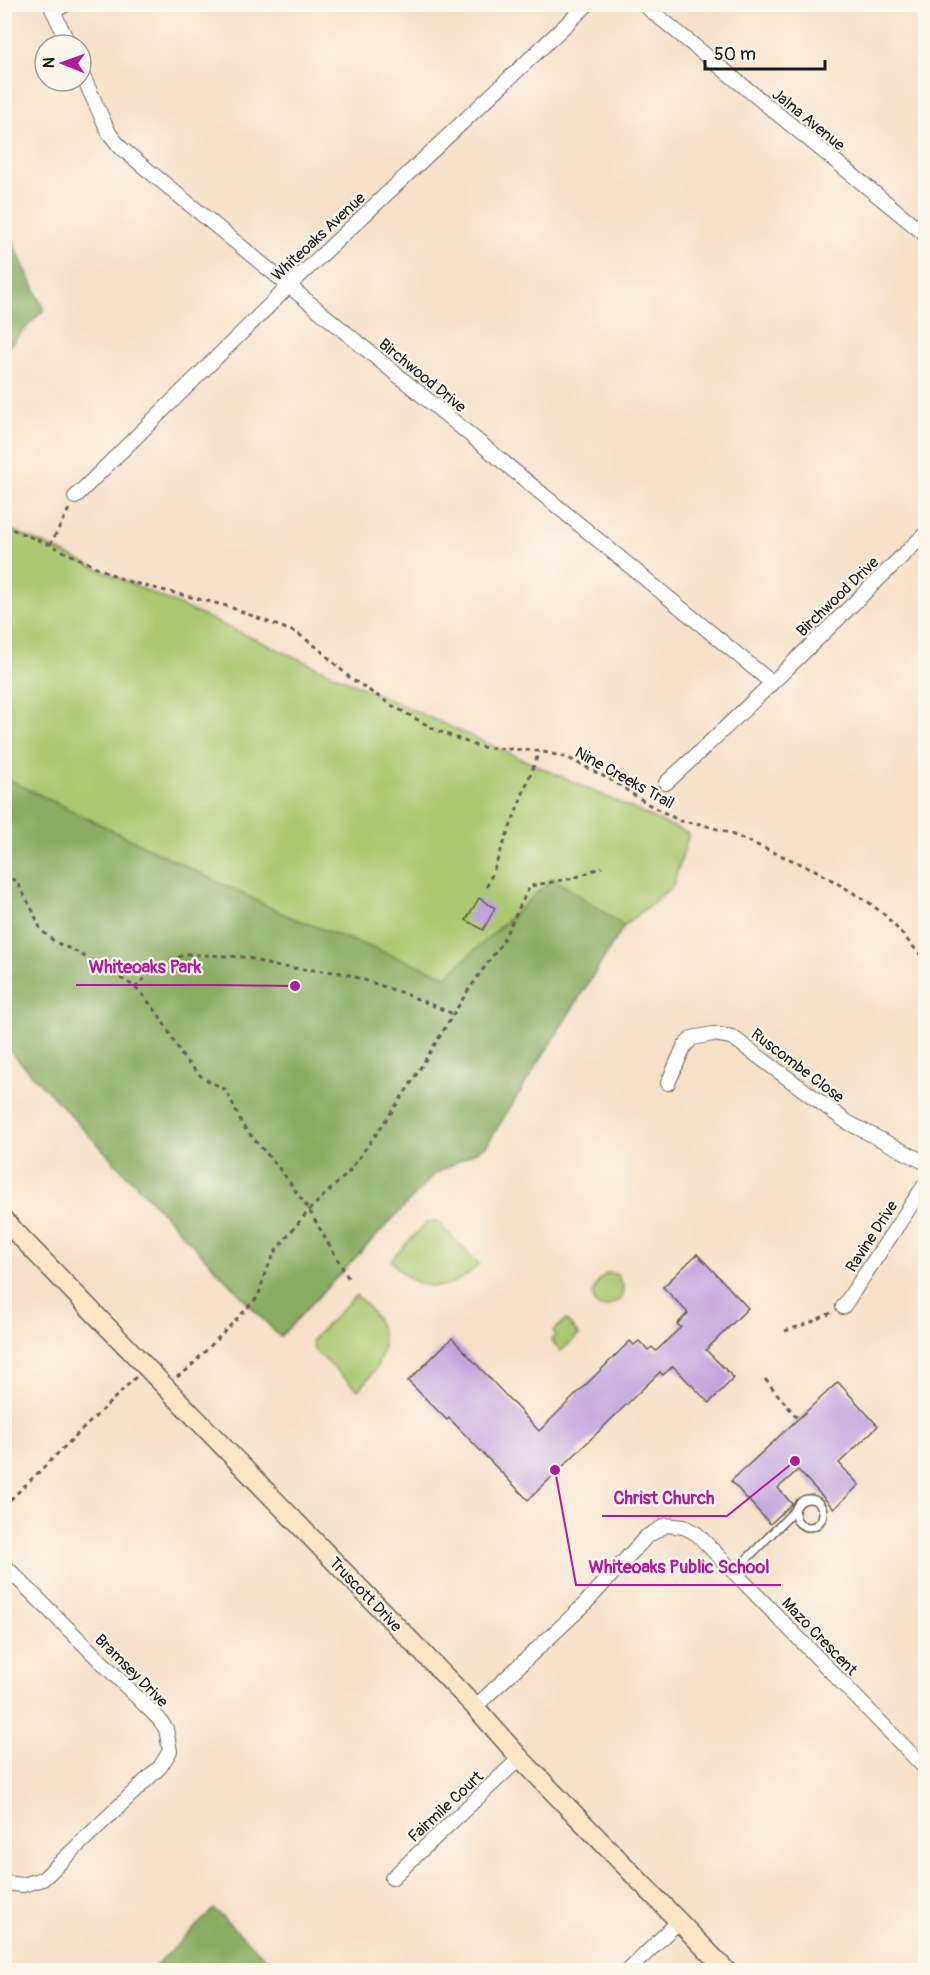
<svg xmlns="http://www.w3.org/2000/svg" width="930" height="1975" viewBox="0 0 930 1975" font-family="Pangolin,sans-serif">
<style>
.green{fill:#acc86f;stroke:#647246;stroke-width:1.5}
.forest{fill:#89ac62;stroke:#52643f;stroke-width:1.5}
.building{fill:#c0a4dd}
.lines{fill:none;stroke-linecap:round;stroke-linejoin:round}
.lane-casing{stroke:#686158;stroke-width:10}
.street-casing{stroke:#686158;stroke-width:16}
.secondary-casing{stroke:#686158;stroke-width:21}
.path{stroke:#686158;stroke-width:3;stroke-dasharray:4.5 4.5;stroke-linecap:butt}
.lane{stroke:#fff;stroke-width:7}
.street{stroke:#fff;stroke-width:14}
.secondary{stroke:#fde5c5;stroke-width:18}
.labels{text-anchor:middle;stroke-width:4.5;stroke-linejoin:round;paint-order:stroke}
.street-label{font-size:16px;fill:#1c1c1c;stroke:#fbf7ec}
.leader{fill:none;stroke:#b5179e;stroke-width:2}
.callout-dot{fill:#b5179e;stroke:#fbf7ec;stroke-width:2}
.callout-label{font-size:18px;text-anchor:middle;font-weight:bold;fill:#b5179e;stroke:#fbf7ec;stroke-width:4.5;stroke-linejoin:round;paint-order:stroke}
</style>
<rect width="100%" height="100%" fill="#fbf7ec"/>
<filter id="ink" filterUnits="userSpaceOnUse"><feTurbulence type="fractalNoise" baseFrequency=".0167" numOctaves="2"/><feDisplacementMap in="SourceGraphic" scale="12" xChannelSelector="R" yChannelSelector="G"/><feConvolveMatrix kernelMatrix="1 2 1 2 8 2 1 2 1" color-interpolation-filters="sRGB"/></filter>
<filter id="wash" filterUnits="userSpaceOnUse"><feTurbulence type="fractalNoise" baseFrequency=".008" numOctaves="4" result="noise"/><feDisplacementMap in="SourceGraphic" scale="24" xChannelSelector="R" yChannelSelector="G"/><feGaussianBlur stdDeviation="1.35" result="paint"/><feColorMatrix in="noise" values="0 0 0 0 0 0 0 0 0 0 0 0 0 0 0 0 0 1.4 0 .05"/><feComposite in="paint" operator="in"/></filter>
<g filter="url(#wash)">
<rect width="100%" height="100%" fill="#f6e0c7"/>
<g class="green">
<path d="M5,527L689,834L673,886L624,926L486,1146L435,1174L280,1337L5,1046Z"/>
<path d="M427,1222H437L479,1264C449,1295 417,1294 391,1260Z"/>
<path d="M608,1273L616,1274L623,1284L622,1298L607,1307H598C587,1296 597,1279 608,1273Z"/>
<path d="M356,1295C391,1325 392,1358 358,1390L313,1349L312,1340Z"/>
<path d="M566,1320L579,1335L561,1351L551,1340L556,1335L553,1331Z"/>
</g>
<g class="forest">
<path d="M5,226L44,309L5,350H4Z"/>
<path d="M5,778L290,917L447,976L553,878L624,926L486,1146L435,1174L280,1337L5,1046Z"/>
<path d="M214,1909L278,1970H151Z"/>
</g>
<g id="blocks">
<g class="building">
<path d="M479,898L495,908L483,930L466,920Z"/>
<path d="M697,1254L748,1308L706,1350L734,1378L709,1403L673,1366L663,1375L660,1372L528,1500L449,1418L447,1420L408,1381L452,1338L539,1431L630,1341L634,1345L639,1341L648,1350L652,1347L656,1351L681,1327L677,1324L688,1313L663,1287Z"/>
<path d="M838,1382L878,1426L839,1463L859,1485L834,1509L798,1470L778,1488L792,1504L770,1524L731,1481Z"/>
</g>
</g>
</g>
<g filter="url(#ink)">
<use href="#blocks" fill-opacity="0" stroke="#686158" stroke-width="1.5"/>
<g class="lines">
<defs>
<g id="lane">
<circle cx="809" cy="1513" r="14"/>
<path d="M734,1572L795,1510"/>
</g>
<g id="street">
<path d="M50,4L69,45"/>
<path d="M643,4L926,235"/>
<path d="M53,11L67,4"/>
<path d="M81,72L109,133L121,148L771,682"/>
<path d="M75,497L289,286L588,4"/>
<path d="M666,783C755,702 839,617 926,533"/>
<path d="M668,1083L684,1047L692,1038L713,1034L732,1037L847,1122L926,1163"/>
<path d="M843,1307L926,1183"/>
<path d="M4,1565L159,1719L166,1729L170,1751L160,1767L43,1879L23,1885L4,1883"/>
<path d="M475,1707L582,1607L646,1537L666,1525L684,1527L697,1534L926,1769"/>
<path d="M392,1878L520,1758"/>
<path d="M629,1970L678,1922"/>
</g>
<path id="secondary" d="M4,1220L475,1707L520,1758L726,1970"/>
</defs>
<use href="#lane" class="lane-casing"/>
<use href="#street" class="street-casing"/>
<use href="#secondary" class="secondary-casing"/>
<g class="path">
<path d="M4,526L50,545L126,581L227,606L297,633L318,648L350,678L393,706L436,730L479,747L540,751L568,758L613,781L648,804L680,821L700,824L724,831L815,870L867,901L886,916L926,961"/>
<path d="M50,545L69,509"/>
<path d="M4,874L17,882L32,909L41,930L55,942L77,952L132,985L143,995L159,1015L184,1059L203,1078L226,1090L243,1126L283,1173L309,1210L350,1281"/>
<path d="M487,887L539,752"/>
<path d="M135,988L155,967L186,954L246,957L273,966L343,973L406,994L453,1014"/>
<path d="M785,1331L809,1323L831,1313"/>
<path d="M177,1377L187,1370L258,1297L265,1273L277,1249L309,1210L348,1173L374,1137L408,1088L467,992L501,944L530,886L574,878L602,867"/>
<path d="M765,1379L798,1419"/>
<path d="M4,1506L136,1377"/>
</g>
<use href="#lane" class="lane"/>
<use href="#street" class="street"/>
<use href="#secondary" class="secondary"/>
</g>
</g>
<g class="labels">
<g class="street-label">
<text transform="translate(809 119) rotate(39)" y="6">Jalna Avenue</text>
<text transform="translate(318 236) rotate(-43)" y="6">Whiteoaks Avenue</text>
<text transform="translate(423 375) rotate(39)" y="6">Birchwood Drive</text>
<text transform="translate(837 596) rotate(-44)" y="6">Birchwood Drive</text>
<text transform="translate(625 777) rotate(29)" y="6">Nine Creeks Trail</text>
<text transform="translate(798 1065) rotate(37)" y="6">Ruscombe Close</text>
<text transform="translate(871 1236) rotate(-57)" y="6">Ravine Drive</text>
<text transform="translate(366 1594) rotate(46)" y="6">Truscott Drive</text>
<text transform="translate(820 1636) rotate(46)" y="6">Mazo Crescent</text>
<text transform="translate(132 1670) rotate(45)" y="6">Bramsey Drive</text>
<text transform="translate(445 1806) rotate(-43)" y="6">Fairmile Court</text>
</g>
</g>
<path class="leader" d="M295 986L213 985H76M795 1461L727 1516H602M555 1470L576 1585H781"/>
<g class="callout-dot">
<circle cx="295" cy="986" r="6"/>
<circle cx="795" cy="1461" r="6"/>
<circle cx="555" cy="1470" r="6"/>
</g>
<g class="callout-label">
<text x="145" y="973">Whiteoaks Park</text>
<text x="664" y="1504">Christ Church</text>
<text x="679" y="1573">Whiteoaks Public School</text>
</g>
<rect width="930" height="1975" fill="none" stroke="#fbf7ec" stroke-width="24"/>
<g transform="translate(63 63) rotate(271)"><circle r="28" fill="#fbf7ec" stroke="#a29f99" stroke-width="1.5"/>
<path d="M0-4.5L10 22L0 15L-10 22Z" fill="#b5179e"/>
<text y="-9" font-size="16" font-weight="bold" text-anchor="middle" fill="#1c1c1c">N</text>
</g>
<path d="M705 60v9h120v-9" fill="none" stroke="#1c1c1c" stroke-width="3"/>
<text x="714" y="60" font-size="18" fill="#1c1c1c" stroke="#fbf7ec" stroke-width="4.5" paint-order="stroke">50 m</text>
</svg>
